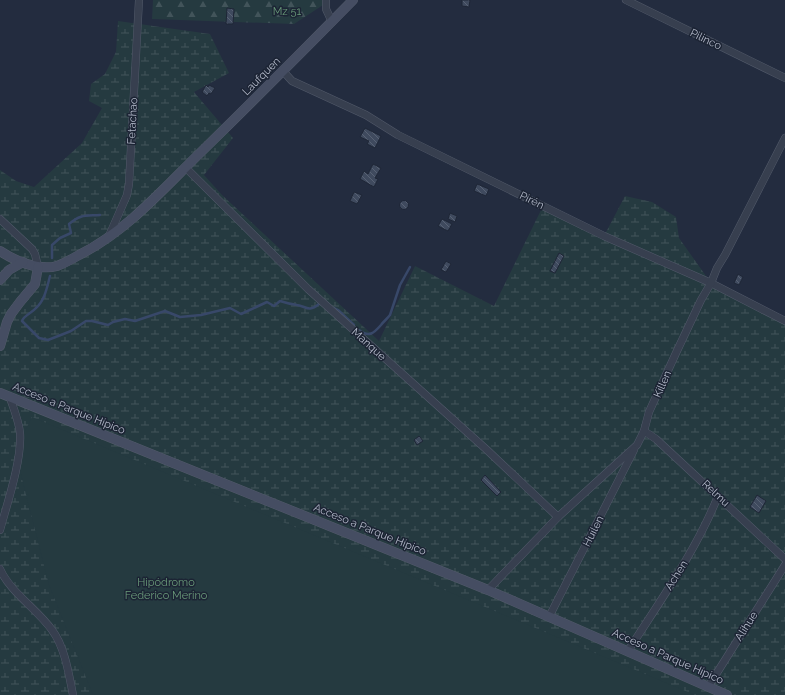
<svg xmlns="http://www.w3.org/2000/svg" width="785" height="695" viewBox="0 0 785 695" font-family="Raleway,sans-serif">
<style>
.forest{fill:url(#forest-firs)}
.wetland{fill:url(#wetland-marsh)}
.green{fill:#253a40}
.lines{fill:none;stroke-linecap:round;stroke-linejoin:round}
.stream{stroke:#384869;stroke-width:2.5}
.building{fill:url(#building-back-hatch);stroke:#1e2636}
.street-casing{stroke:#525a6a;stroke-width:8}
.secondary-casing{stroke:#525a6a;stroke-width:10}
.street{stroke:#373f4f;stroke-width:7}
.secondary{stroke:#454d62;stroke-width:9}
.labels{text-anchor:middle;stroke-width:3;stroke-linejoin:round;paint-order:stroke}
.park-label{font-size:11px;fill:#6a9b7a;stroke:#1c2434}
.street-label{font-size:11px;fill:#b4baca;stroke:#1c2434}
</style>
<defs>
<pattern id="forest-firs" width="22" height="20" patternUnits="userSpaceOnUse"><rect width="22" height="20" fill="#253a40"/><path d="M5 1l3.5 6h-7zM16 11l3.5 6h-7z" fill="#42545a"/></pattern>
<pattern id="wetland-marsh" width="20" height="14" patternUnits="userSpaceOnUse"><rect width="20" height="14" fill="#253a40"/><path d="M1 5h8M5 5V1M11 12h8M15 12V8" fill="none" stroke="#42545a"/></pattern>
<pattern id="building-back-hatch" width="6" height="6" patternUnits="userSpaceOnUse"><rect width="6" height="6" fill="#3f4a5e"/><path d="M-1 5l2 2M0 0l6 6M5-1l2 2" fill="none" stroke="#586274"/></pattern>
</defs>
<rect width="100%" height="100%" fill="#232c3f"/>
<path class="forest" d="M153,0H323V5L294,24L152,19Z"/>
<path class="wetland" d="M118,21L210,34L229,73L194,92L233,138L204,175L222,195L379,341L415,266L494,306L543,206L604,236L625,196L652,202L676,217L679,238L711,283L785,321V695H0V170L16,181L34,187L82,143L102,108L89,101L91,84L105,74L116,52Z"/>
<path class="green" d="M32,417L695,695H93L49,585L15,451Z"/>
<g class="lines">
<g class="stream">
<path d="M52,258V245L60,238L71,233L69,224C81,214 85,216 100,215"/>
<path d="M50,276C47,287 45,300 36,308C32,313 24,315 22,321L39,338L48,340L71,331L86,321H92L108,325L113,322L125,319L135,321L165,311L180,317L201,315L230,308L241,314L267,302L274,306L280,301C286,303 290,304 297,305C306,306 308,313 319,304H321"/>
<path d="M330,306L338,310L354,325"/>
<path d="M359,330C369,338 374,333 381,325C384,321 387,319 390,315L400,285L410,267"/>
</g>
</g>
<g class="building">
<path d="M462,0H470L469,7L462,6Z"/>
<path d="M227,8L234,9L233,24H226Z"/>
<path d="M206,85L208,87L209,85L215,88L211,94L209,93L207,96L202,92Z"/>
<path d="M365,128L381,136L375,148L367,144L369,141L360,137Z"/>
<path d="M373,164L381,168L375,178L378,179L374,187L360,179L364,171L368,174Z"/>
<path d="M477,184L489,189L486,196L474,191Z"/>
<path d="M354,192L362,195L357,204L350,201Z"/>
<circle cx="404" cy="205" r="4.5"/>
<path d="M450,213L457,216L455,222L448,219Z"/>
<path d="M442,219L452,224L448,231L438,226Z"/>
<path d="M559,253L564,256L555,273L550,271Z"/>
<path d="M446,261L451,264L446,272L441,270Z"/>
<path d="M738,274L743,277L739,285L734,283Z"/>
<path d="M419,436L423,441L417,445L414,440Z"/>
<path d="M485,475L501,492L497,496L481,480Z"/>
<path d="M757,495L766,501L759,513L750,507Z"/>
</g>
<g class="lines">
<defs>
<g id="street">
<path d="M326,0V9L332,22"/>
<path d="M626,0L785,78"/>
<path d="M283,71L292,81L366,115L398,135L604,236L711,283L785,321"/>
<path d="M185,167L308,289L487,450L558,517"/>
<path d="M0,219L32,249L35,254L38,267"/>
<path d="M109,236L127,195L129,184L139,0"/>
<path d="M644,431L656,439L785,559"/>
<path d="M0,530C7,504 22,460 20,433C19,422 14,409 10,398"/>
<path d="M0,569C10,592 37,609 52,630C65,647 69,675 73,695"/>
<path d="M488,590L558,517L637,445L644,431L649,412L676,353L701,300L711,283L717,268L725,255L785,138"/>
<path d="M549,617L634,450"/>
<path d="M628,651C660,601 696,551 718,496"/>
<path d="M708,687L785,565"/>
</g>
<g id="secondary">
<path d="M0,251C15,261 39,271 57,266C65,263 72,259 79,255C127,231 163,189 201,152C252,102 303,51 353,0"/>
<path d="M0,280L9,270L23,262"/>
<path d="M0,346L7,322L11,314L20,302L35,284L38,267"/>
<path d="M0,393L488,590L727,695"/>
</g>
</defs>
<use href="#street" class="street-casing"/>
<use href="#secondary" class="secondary-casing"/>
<use href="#street" class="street"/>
<use href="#secondary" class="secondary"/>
</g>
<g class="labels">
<g class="park-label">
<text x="287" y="15">Mz 51</text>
<text x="166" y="586">Hipódromo<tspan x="166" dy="13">Federico Merino</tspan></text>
</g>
<g class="street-label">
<text transform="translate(706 39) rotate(26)" y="4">Pilinco</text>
<text transform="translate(261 76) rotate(-45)" y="4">Laufquen</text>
<text transform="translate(132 121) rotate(-87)" y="4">Fetachao</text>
<text transform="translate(532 200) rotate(26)" y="4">Pirén</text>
<text transform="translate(369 344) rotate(42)" y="4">Manque</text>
<text transform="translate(662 384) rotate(-66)" y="4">Killen</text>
<text transform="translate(69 408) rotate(22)" y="4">Acceso a Parque Hípico</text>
<text transform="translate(716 493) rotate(43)" y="4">Relmu</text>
<text transform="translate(370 529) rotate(22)" y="4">Acceso a Parque Hípico</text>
<text transform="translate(593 531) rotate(-63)" y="4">Huilen</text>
<text transform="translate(676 575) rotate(-58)" y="4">Achen</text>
<text transform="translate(746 626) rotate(-57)" y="4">Alihue</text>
<text transform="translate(668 656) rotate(24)" y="4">Acceso a Parque Hípico</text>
</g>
</g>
</svg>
